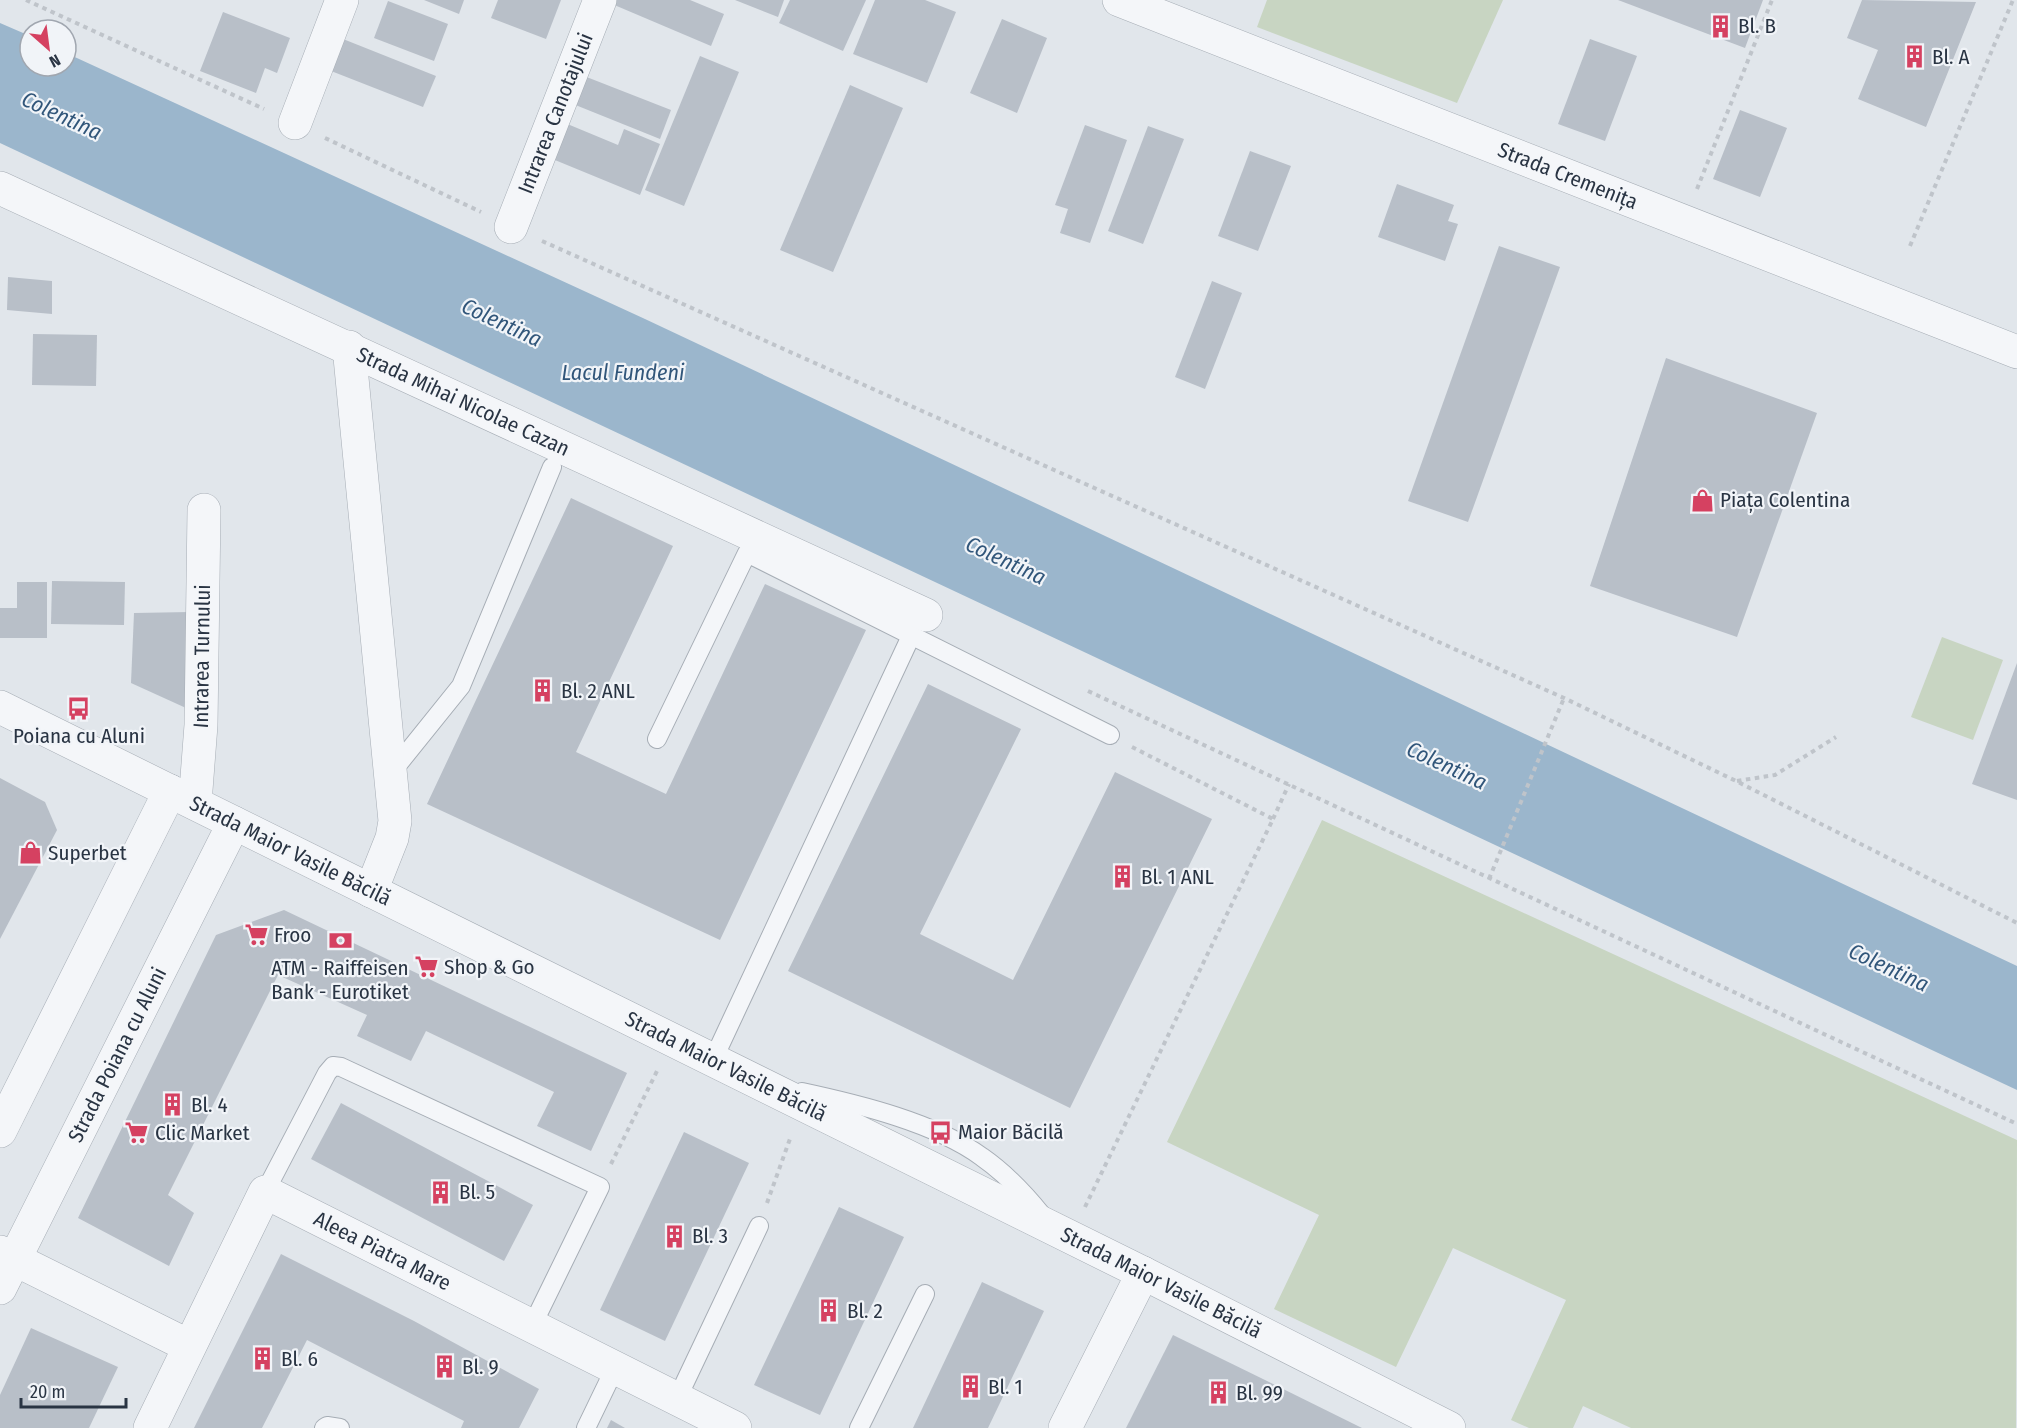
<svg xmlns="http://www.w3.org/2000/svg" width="2017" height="1428" viewBox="0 0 2017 1428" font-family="'Fira Sans Condensed',sans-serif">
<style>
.green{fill:#c8d5c2}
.water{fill:#9bb6cc}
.building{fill:#b8bfc8}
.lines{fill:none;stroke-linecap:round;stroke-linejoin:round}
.service-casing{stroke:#a6adb5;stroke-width:20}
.minor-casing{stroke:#a6adb5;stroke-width:34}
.tertiary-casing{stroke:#a6adb5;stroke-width:34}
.path{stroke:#bfc4ca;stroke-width:4;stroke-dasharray:4.5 4.5;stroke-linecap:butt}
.service{stroke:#f4f6f9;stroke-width:18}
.minor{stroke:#f4f6f9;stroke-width:33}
.tertiary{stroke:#f4f6f9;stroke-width:33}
.labels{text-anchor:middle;stroke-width:4.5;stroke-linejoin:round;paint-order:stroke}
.poi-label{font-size:21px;fill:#293443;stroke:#f1f4f8;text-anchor:start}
.street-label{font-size:21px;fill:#293443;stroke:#f1f4f8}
.water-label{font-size:22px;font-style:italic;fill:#31567a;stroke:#f1f4f8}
</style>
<rect width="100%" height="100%" fill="#e1e6eb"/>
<g class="green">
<path d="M1267,0H1503L1457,103L1257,27Z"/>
<path d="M1942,637L2003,660L1973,740L1911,717Z"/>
<path d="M1322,820L2017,1140L2016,1428H1631L1583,1406L1573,1428H1529L1511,1420L1566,1300L1453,1248L1396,1367L1274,1309L1319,1215L1167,1142Z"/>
</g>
<path class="water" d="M0,23L30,36V66H66V53L645,319L2017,966V1090L0,143Z"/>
<g class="building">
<path d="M424,0H464L459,14Z"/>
<path d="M498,0H561L546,39L491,18Z"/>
<path d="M614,0H690L724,14L711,46L612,4Z"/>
<path d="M735,0H784L778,17Z"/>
<path d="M790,0H866L843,51L779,23Z"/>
<path d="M875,0H925L956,12L927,83L853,54Z"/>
<path d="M1618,0H1763L1745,48Z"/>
<path d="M1862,0L1976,2L1926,127L1858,99L1878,50L1847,38Z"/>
<path d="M388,1L448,24L434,61L374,38Z"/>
<path d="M223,12L290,38L277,73L265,68L256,93L200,71Z"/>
<path d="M1002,19L1047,38L1017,113L970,93Z"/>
<path d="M338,37L436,76L423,107L326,69Z"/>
<path d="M1590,39L1637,56L1605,141L1558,124Z"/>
<path d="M700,56L739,72L684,206L645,190Z"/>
<path d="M584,76L671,110L660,139L573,104Z"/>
<path d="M850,85L903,108L833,272L780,250Z"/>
<path d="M1740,110L1787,128L1760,197L1713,179Z"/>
<path d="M565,123L618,145L624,129L660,144L640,195L550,158Z"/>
<path d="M1085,125L1127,140L1090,243L1060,233L1068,209L1055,205Z"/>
<path d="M1148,126L1184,139L1143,244L1108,231Z"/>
<path d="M1250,151L1291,166L1258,251L1218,236Z"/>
<path d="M1397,184L1454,205L1448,221L1458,224L1445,261L1378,237Z"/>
<path d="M1499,246L1560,267L1468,522L1408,501Z"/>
<path d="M8,277L52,281V314L7,310Z"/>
<path d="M1212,281L1242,293L1205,389L1175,377Z"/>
<path d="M33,334L97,335L96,386L32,385Z"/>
<path d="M1666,358L1817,413L1737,637L1590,586Z"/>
<path d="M571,498L673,546L576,752L666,794L765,584L866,630L720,940L427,804Z"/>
<path d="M52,581L125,582L124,625L51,624Z"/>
<path d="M17,582H47V638H0V608H17Z"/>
<path d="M190,612L186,708L131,683L134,613Z"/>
<path d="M2017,663V800L1972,784Z"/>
<path d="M928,684L1021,729L920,934L1013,980L1115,772L1212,819L1070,1108L788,971Z"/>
<path d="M0,778L45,802L57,830L0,939Z"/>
<path d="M284,910L627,1073L591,1151L537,1126L554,1092L426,1031L411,1061L357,1036L367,1015L278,975L168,1195L194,1213L169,1266L78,1218L216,935Z"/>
<path d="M341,1103L533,1205L504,1261L311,1159Z"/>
<path d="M684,1132L749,1163L665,1341L600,1310Z"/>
<path d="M839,1207L904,1237L820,1415L754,1385Z"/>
<path d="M281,1254L414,1321L539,1389L519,1428H461L464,1421L307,1340L262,1428H194Z"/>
<path d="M982,1282L1044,1311L988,1428H913Z"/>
<path d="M31,1328L118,1367L89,1428H0V1395Z"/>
<path d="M1173,1335L1265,1380L1362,1428H1126Z"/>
<path d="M611,1420L625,1428H607Z"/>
</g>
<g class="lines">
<defs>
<g id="service">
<path d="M657,739L747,553L1110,735"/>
<path d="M391,773L461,686L552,467"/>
<path d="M713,1060L911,636"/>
<path d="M802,1092C858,1104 936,1123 982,1157C1005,1173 1024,1193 1041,1214"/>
<path d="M265,1192L327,1073L333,1066L341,1067L600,1187L532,1326"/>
<path d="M677,1399L759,1226"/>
<path d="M324,1428L327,1426L340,1428"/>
<path d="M586,1428L615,1368"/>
<path d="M859,1428L925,1294"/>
</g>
<g id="minor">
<path id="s1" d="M1119,0L2017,352"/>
<path d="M295,123L342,0"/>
<path id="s2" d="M0,188L926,615"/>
<path id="s3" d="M511,227L600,0"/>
<path d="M349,347L395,821L392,838L371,891"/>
<path id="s4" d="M195,803L201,725L204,510"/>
<path d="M0,1131L170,791"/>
<path d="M0,1252L189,1346"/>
<path id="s5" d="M0,1288L234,823"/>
<path id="s6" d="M150,1428L265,1192L735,1428"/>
<path d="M1065,1428L1143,1273"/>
</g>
<g id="tertiary">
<path id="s7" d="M0,707L1143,1273L1449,1428"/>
</g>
</defs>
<use href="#service" class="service-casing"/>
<use href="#minor" class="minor-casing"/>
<use href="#tertiary" class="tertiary-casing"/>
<g class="path">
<path d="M26,0L264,109"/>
<path d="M325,138L481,212"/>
<path d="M1697,189L1772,0"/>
<path d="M542,241L1564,698L1736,781L2017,923"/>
<path d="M1910,246L2013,0"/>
<path d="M1088,691L2017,1124"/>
<path d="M1737,781L1775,775L1836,737"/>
<path d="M1273,819L1289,784"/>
<path d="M1489,879L1564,698"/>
<path d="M611,1164L658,1069"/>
<path d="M767,1203L791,1136"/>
<path d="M1085,1207L1273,819L1132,747"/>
</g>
<use href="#service" class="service"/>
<use href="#minor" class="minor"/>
<use href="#tertiary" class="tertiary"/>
</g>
<defs>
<symbol id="building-bare" viewBox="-9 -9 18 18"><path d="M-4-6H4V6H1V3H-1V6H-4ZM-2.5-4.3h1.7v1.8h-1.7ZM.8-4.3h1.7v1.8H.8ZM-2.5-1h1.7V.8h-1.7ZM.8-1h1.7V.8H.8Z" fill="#d54161" stroke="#f1f4f8" stroke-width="2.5" paint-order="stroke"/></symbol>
<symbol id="shop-bare" viewBox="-9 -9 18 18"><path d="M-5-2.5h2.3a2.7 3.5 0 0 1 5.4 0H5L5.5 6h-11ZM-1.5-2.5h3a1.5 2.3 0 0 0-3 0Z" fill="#d54161" stroke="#f1f4f8" stroke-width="2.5" paint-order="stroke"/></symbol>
<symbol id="bus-bare" viewBox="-9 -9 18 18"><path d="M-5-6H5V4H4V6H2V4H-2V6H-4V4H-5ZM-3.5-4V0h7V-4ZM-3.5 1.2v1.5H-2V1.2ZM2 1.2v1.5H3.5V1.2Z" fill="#d54161" stroke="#f1f4f8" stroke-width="2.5" paint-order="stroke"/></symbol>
<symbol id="supermarket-bare" viewBox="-9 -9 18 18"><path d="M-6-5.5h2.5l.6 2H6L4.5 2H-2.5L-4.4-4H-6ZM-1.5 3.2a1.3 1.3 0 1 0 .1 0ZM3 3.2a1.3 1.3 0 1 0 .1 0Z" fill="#d54161" stroke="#f1f4f8" stroke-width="2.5" paint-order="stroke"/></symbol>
<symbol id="bank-bare" viewBox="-9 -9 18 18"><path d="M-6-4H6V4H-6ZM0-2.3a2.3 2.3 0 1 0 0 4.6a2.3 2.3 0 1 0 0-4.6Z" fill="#d54161" stroke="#f1f4f8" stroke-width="2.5" paint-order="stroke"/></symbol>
</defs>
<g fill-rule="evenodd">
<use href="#building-bare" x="1704" y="10" width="33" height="33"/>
<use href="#building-bare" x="1898" y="40" width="33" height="33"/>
<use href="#shop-bare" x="1686" y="484" width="33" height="33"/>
<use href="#building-bare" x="526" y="674" width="33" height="33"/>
<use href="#bus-bare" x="62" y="692" width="33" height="33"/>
<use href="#shop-bare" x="14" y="836" width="33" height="33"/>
<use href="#building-bare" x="1106" y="860" width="33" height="33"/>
<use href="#supermarket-bare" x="240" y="918" width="33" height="33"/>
<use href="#bank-bare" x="324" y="924" width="33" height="33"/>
<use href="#supermarket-bare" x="410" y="950" width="33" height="33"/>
<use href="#building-bare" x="156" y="1088" width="33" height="33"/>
<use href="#bus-bare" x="924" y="1116" width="33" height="33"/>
<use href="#supermarket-bare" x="120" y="1116" width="33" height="33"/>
<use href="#building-bare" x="424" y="1176" width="33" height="33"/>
<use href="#building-bare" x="658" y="1220" width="33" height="33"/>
<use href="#building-bare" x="812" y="1294" width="33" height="33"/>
<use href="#building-bare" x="246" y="1342" width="33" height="33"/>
<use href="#building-bare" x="428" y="1350" width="33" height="33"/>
<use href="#building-bare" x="954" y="1370" width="33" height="33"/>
<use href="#building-bare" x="1202" y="1376" width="33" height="33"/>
</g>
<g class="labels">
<g class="poi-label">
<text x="1738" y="33">Bl. B</text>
<text x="1932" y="64">Bl. A</text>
<text x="1720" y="507">Piața Colentina</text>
<text x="561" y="698">Bl. 2 ANL</text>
<text x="79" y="743" text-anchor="middle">Poiana cu Aluni</text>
<text x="48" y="860">Superbet</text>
<text x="1141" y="884">Bl. 1 ANL</text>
<text x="274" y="942">Froo</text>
<text x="444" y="974">Shop &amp; Go</text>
<text x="340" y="975" text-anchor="middle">ATM - Raiffeisen<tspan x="340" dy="24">Bank - Eurotiket</tspan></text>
<text x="191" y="1112">Bl. 4</text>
<text x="958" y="1139">Maior Băcilă</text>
<text x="155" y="1140">Clic Market</text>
<text x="459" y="1199">Bl. 5</text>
<text x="692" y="1243">Bl. 3</text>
<text x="847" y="1318">Bl. 2</text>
<text x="281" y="1366">Bl. 6</text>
<text x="462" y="1374">Bl. 9</text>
<text x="988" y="1394">Bl. 1</text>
<text x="1236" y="1400">Bl. 99</text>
</g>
<g class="street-label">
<text dy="7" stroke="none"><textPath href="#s3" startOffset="122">Intrarea Canotajului</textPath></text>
<text dy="7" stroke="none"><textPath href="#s1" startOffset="482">Strada Cremenița</textPath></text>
<text dy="7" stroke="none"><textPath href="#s2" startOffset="510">Strada Mihai Nicolae Cazan</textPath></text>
<text dy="7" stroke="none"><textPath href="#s4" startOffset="147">Intrarea Turnului</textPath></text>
<text dy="7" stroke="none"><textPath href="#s7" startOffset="324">Strada Maior Vasile Băcilă</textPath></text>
<text dy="7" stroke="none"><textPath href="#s5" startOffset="261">Strada Poiana cu Aluni</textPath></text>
<text dy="7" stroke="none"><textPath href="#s7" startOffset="810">Strada Maior Vasile Băcilă</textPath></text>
<text dy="7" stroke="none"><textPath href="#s6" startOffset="394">Aleea Piatra Mare</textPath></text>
<text dy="7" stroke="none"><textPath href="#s7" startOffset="1296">Strada Maior Vasile Băcilă</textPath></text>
</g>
<g class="water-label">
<text transform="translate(62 115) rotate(25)" y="8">Colentina</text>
<text transform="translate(502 322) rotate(25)" y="8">Colentina</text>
<text x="623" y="380">Lacul Fundeni</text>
<text transform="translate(1006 560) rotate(25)" y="8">Colentina</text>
<text transform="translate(1447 765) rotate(25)" y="8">Colentina</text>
<text transform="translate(1889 967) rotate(25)" y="8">Colentina</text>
</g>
</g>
<g transform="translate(48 48) rotate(152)"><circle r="28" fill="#f1f4f8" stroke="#a1a7b0" stroke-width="1.5"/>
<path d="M0-4.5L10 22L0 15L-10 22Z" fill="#d54161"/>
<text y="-9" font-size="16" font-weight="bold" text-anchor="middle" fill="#293443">N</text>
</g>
<path d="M21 1398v9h105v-9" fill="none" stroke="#293443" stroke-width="3"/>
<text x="30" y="1398" font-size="18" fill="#293443" stroke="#f1f4f8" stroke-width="4.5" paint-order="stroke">20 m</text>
</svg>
